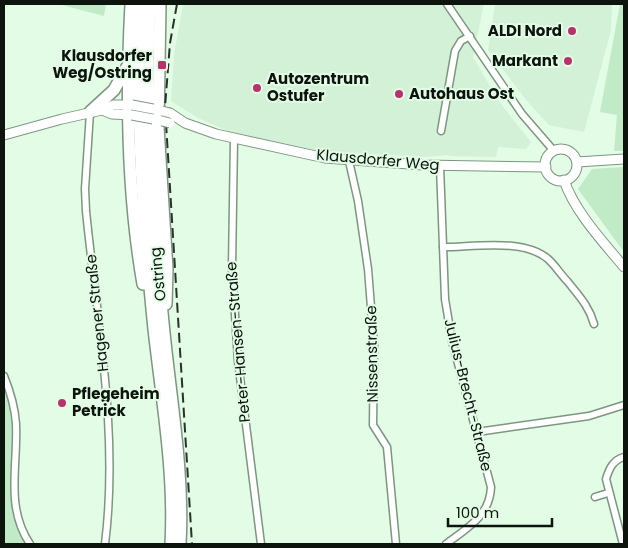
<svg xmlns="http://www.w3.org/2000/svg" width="628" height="548" viewBox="0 0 628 548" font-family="Poppins,sans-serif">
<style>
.built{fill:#d2f1d6}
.green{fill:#c1ebc7}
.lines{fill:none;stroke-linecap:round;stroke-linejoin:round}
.minor-casing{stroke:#7e9681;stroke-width:9}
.tertiary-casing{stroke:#7e9681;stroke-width:11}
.trunk-casing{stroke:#7e9681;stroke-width:14}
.minor{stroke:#fff;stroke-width:6}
.tertiary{stroke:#fff;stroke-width:9}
.trunk{stroke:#fff;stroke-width:11}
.rail{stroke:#283229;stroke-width:2;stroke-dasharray:10 5;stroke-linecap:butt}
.tertiary-bridge-casing{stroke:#7e9681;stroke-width:11;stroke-linecap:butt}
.tertiary-bridge{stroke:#fff;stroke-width:9}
.poi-dot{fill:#ba306c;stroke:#e2fce5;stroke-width:2}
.labels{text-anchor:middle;stroke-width:4;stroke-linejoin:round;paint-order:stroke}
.poi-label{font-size:15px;font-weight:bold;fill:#0c140d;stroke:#e2fce5;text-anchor:end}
.street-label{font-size:15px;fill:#0c140d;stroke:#e2fce5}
</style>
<rect width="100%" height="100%" fill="#e2fce5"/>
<g class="built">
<path d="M183,4H484L473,57L500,103L531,142L526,149L498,147L496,157L449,156L447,155L424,157L321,151L242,137L198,118L171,101L174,55Z"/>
<path d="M495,4L612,5L611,30L584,132L549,125L527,101L488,50Z"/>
</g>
<g class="green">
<path d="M58,4H106L104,16Z"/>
<path d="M620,4H624V151H614L617,115L600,112Z"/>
<path d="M624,167V252L578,189L592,169Z"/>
<path d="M4,386C24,436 0,499 25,544H4Z"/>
</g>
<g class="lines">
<defs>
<g id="minor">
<path d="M447,4L522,114L554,151"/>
<path d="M90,112L85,189L86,211C97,321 119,433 105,544"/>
<path d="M441,131L455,51L461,41L470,36"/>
<path d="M234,139L232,268L238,361L261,544"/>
<path d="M349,161L358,201L368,269L374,345L373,425L387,447L396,544"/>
<path d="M440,166L445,299L452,341L491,487C490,516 467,528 446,544"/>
<path d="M443,247C473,247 524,238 548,259C555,265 561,275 568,282C579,296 589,306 594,324"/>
<path d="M4,376C10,391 15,408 16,424C18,466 5,507 30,544"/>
<path d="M477,432L589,416L624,405"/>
<path d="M595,497L608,493"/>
<path d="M623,544L606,479C609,469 613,460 624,457"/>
</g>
<g id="tertiary">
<path d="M102,110L112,114L132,115"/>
<path d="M170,113L185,123L216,134L325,158L423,165L546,167"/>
<path d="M4,135L62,119L102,110L113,105H132"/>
<circle cx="561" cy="165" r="16"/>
<path d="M577,162L624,159"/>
<path d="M564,180C574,211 604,243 624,267"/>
</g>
<g id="trunk">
<path d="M131,4C126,97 127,192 143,284"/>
<path d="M141,4C135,113 143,220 154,329C162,400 175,473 171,544"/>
<path d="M150,4C144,114 153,223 164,333C171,402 184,474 180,544"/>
<path d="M160,4L158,127L167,269L166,304"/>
<path d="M90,112L114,90L127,67"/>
</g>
</defs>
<use href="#minor" class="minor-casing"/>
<use href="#tertiary" class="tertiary-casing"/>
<use href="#trunk" class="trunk-casing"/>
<use href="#minor" class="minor"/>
<use href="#tertiary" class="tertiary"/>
<use href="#trunk" class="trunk"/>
<path class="rail" d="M177,4L170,43L165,107L192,544"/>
<defs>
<g id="tertiary-bridge">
<path d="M132,105L153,109"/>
<path d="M162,111L170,113"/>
<path d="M132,115L153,119"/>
<path d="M162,121L170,123"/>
</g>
</defs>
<use href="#tertiary-bridge" class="tertiary-bridge-casing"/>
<use href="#tertiary-bridge" class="tertiary-bridge"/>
</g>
<g class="poi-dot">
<circle cx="572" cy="31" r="5"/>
<circle cx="568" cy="61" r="5"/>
<rect x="157" y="60" width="10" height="10" rx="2.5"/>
<circle cx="257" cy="88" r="5"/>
<circle cx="399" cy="94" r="5"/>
<circle cx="62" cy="403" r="5"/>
</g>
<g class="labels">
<g class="poi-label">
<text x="562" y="36">ALDI Nord</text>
<text x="152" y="61">Klausdorfer<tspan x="152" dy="17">Weg/Ostring</tspan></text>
<text x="558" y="66">Markant</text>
<text x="267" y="84" text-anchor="start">Autozentrum<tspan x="267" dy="17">Ostufer</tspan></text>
<text x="409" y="99" text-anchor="start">Autohaus Ost</text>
<text x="72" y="399" text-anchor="start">Pflegeheim<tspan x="72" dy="17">Petrick</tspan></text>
</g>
<g class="street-label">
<text transform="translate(378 160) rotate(5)" y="5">Klausdorfer Weg</text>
<text transform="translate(158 274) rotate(-96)" y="5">Ostring</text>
<text transform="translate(97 313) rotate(-96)" y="5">Hagener Straße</text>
<text transform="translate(238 342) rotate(-95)" y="5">Peter-Hansen-Straße</text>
<text transform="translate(372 354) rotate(-91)" y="5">Nissenstraße</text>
<text transform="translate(468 395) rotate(76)" y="5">Julius-Brecht-Straße</text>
</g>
</g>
<rect width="628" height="548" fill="none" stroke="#0c140d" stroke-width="10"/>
<path d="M448 518v8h104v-8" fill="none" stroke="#0c140d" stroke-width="2.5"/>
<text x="456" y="518" font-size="15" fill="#0c140d" stroke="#e2fce5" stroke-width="4" paint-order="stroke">100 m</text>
</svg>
